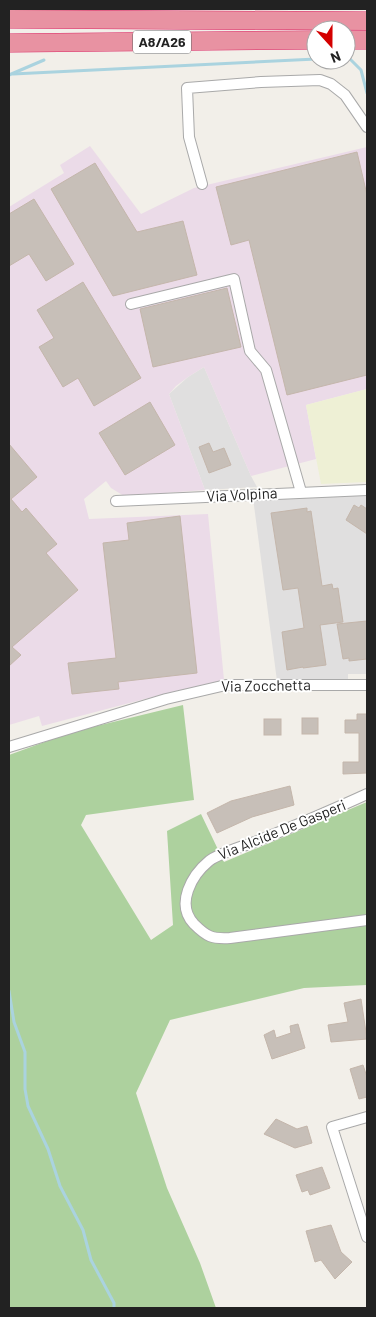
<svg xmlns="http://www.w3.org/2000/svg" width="376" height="1317" viewBox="0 0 376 1317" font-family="Barlow,sans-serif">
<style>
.residential{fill:#e0dfdf}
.industrial{fill:#ebdbe8}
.farmland{fill:#eef0d5}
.forest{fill:#add19e}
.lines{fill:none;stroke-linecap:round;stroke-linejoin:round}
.stream{stroke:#aad3df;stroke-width:3}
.building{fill:#c7bfb8;stroke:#c4b6ab}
.street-casing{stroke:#a9a9a9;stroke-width:12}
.highway-casing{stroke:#dc2a67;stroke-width:19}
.street{stroke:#fff;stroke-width:10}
.highway{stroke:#e892a2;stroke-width:18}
.labels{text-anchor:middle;stroke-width:4;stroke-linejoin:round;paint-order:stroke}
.shield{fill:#fff;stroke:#646464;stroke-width:1}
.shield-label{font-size:14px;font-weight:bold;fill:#222}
.street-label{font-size:15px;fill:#222;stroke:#fff}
</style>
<rect width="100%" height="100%" fill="#f2efe9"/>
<g class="residential">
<path d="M204,367L251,476L257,487L205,490L169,394L188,377Z"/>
<path d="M367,495V674H348V679L277,681L253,498Z"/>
</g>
<path class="industrial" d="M90,146L141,214L194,188L367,147V389L306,405L316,459L251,476L204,367L188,377L176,386L169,394L205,490L124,496L111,488L106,481L84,499L89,519L208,514L224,680L160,695L42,726L39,716L9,725V207L64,173L60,165Z"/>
<path class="farmland" d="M367,389V482L321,484L306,405Z"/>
<path class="forest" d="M183,705L194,800L86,815L81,825L151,940L173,925L167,831L201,814L224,862L367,802V985L304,988L170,1020L136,1093L167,1188L200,1263L216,1308H9V755L72,732Z"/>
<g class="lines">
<g class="stream">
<path d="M346,58H349L361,70L367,93"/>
<path d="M13,74L316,59"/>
<path d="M9,75L44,60"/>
<path d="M9,991L14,1022L25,1052V1089L28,1106L48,1149L60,1186L83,1230L91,1260L114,1303V1308"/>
</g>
</g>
<g class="building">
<path d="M357,152L367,195V375L287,395L249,240L231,245L216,187Z"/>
<path d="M95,163L137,232L183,221L197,275L113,296L51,189Z"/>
<path d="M34,199L74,264L46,281L29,254L9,266V214Z"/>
<path d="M83,282L141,378L94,406L78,378L63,387L39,347L54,338L37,310Z"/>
<path d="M227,288L241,347L153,367L140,309Z"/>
<path d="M150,402L175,445L125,475L99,433Z"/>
<path d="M209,443L213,452L224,448L231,465L209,473L199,447Z"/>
<path d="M9,444L37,477L11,499L22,512L26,508L57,544L46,553L78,590L12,647L21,655L9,666Z"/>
<path d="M354,505L359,508L361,505L367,509V534L346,520Z"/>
<path d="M307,508V512L311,511L322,586L332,584L333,589L338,588L343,622L320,625L326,665L303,668V667L287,670L282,632L304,628L298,588L283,590L271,513Z"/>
<path d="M180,516L197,673L118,682L119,689L72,694L68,663L116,658L103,543L129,540L127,523Z"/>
<path d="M367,621V659L349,661V658L343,659L337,624Z"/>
<path d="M357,714H367V773L343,774V762H359V733H345V720H357Z"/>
<rect x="302" y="718" width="16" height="16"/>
<rect x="264" y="719" width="17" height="16"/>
<path d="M290,786L294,805L252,817L217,833L207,813L231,801Z"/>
<path d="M361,999L367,1039L331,1042L328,1025L348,1022L344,1003Z"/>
<path d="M298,1024L305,1048L272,1059L264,1035L274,1030L276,1038L291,1033L290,1026Z"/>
<path d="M363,1065L367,1077V1097L359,1099L350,1069Z"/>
<path d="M276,1119L297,1129L307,1126L312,1143L295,1148L264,1134Z"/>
<path d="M322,1167L330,1188L310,1195L308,1190L302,1192L296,1175Z"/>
<path d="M331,1225L341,1252L352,1262L335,1279L321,1260L315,1262L306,1231Z"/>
</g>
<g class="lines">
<defs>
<g id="street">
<path d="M202,184L189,137L187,88L261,82L320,80L331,84L345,95L367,127"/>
<path d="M131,304L234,279L250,351L266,370L301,492"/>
<path d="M116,501L367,490"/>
<path d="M9,747L166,699L226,685H367"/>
<path d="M367,794C330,811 292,827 255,842C243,846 217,854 209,861C192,875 175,904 194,924C207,937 212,939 230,938L367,920"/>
<path d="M367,1117L332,1127L367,1237"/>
</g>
<g id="highway">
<path d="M9,19L367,21"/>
<path d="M346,40H367"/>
<path d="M9,43L316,40"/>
</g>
</defs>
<use href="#street" class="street-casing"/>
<use href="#highway" class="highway-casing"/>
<use href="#street" class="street"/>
<use href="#highway" class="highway"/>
</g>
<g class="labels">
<rect class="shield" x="133" y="30.5" width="58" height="23" rx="4"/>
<g class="shield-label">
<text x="162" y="47">A8/A26</text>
</g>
<g class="street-label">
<text transform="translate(242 495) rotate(-3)" y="5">Via Volpina</text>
<text transform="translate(266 686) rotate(-1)" y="5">Via Zocchetta</text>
<text transform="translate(282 830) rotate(-22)" y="5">Via Alcide De Gasperi</text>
</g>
</g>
<rect width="376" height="1317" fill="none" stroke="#222222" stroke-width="20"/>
<g transform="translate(331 45) rotate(159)"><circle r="24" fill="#ffffff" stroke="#a7a7a7"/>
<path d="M0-4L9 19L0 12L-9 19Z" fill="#d40000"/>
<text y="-8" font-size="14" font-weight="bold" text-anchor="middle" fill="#222222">N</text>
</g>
</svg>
